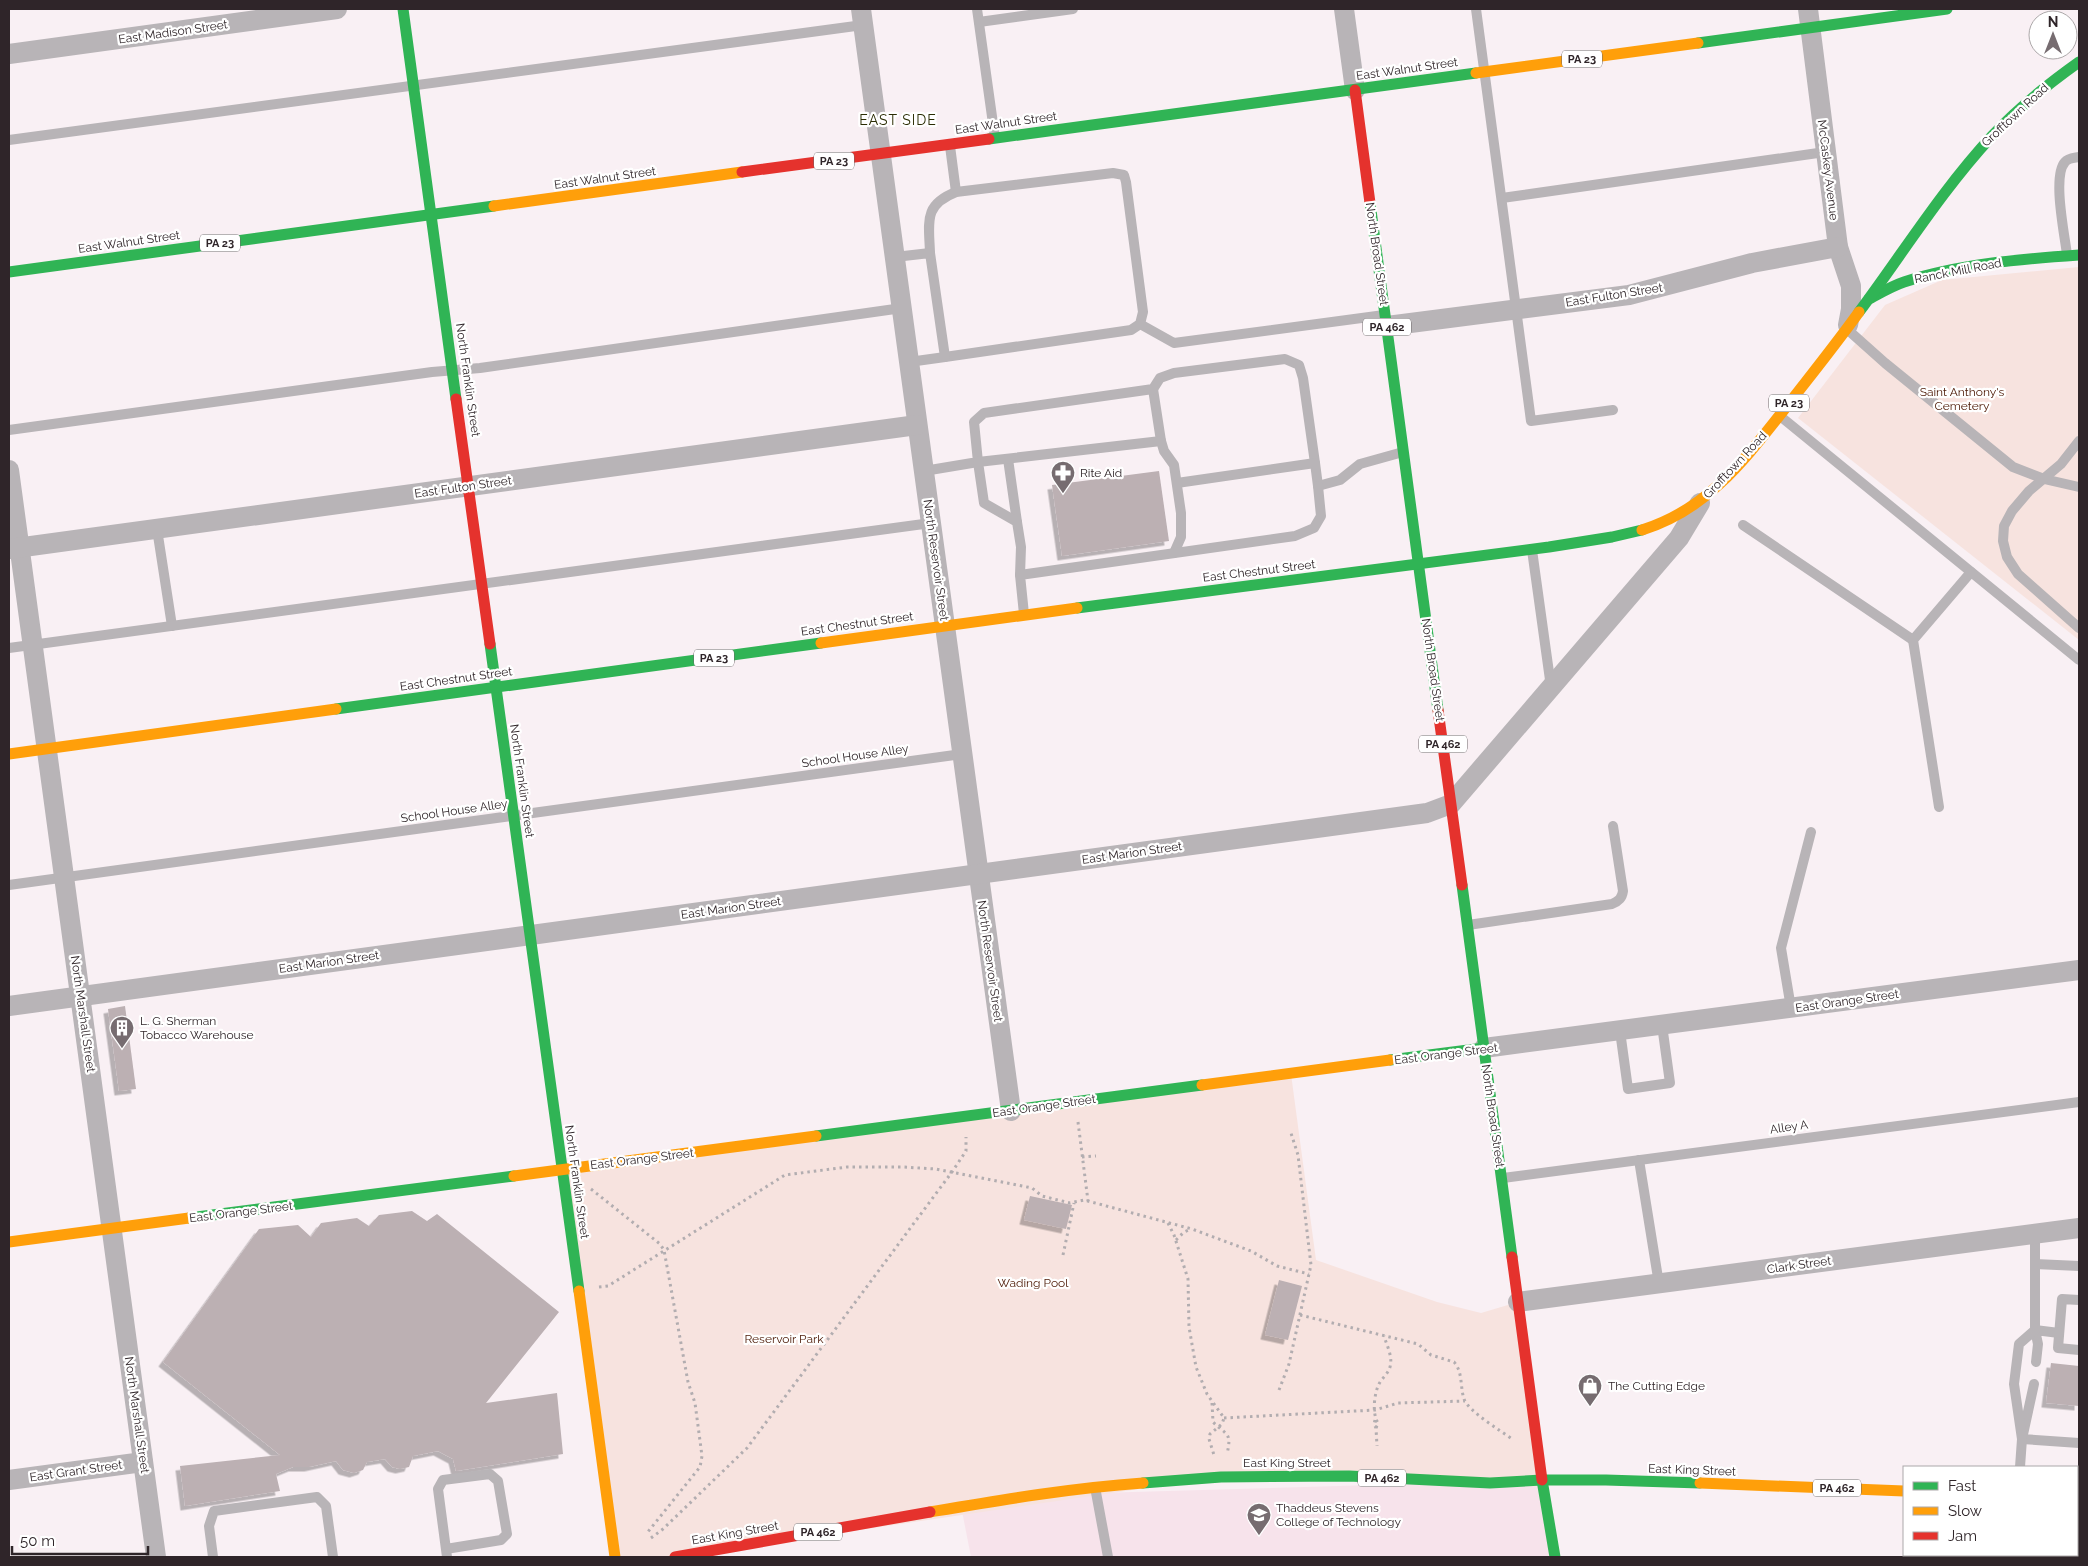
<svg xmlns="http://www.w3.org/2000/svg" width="2088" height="1566" viewBox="0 0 2088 1566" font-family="Raleway,sans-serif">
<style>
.built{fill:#f7e3eb}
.green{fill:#f7e3df}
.building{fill:#bcb0b3;filter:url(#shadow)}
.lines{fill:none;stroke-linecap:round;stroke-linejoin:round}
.path{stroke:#b2adb0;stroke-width:3;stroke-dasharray:2.5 4;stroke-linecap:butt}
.lane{stroke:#b8b4b7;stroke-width:10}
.street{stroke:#b8b4b7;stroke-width:20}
.fast{stroke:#30b455;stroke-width:11}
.slow{stroke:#ff9f0a;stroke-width:11}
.jam{stroke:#e5322d;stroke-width:11}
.labels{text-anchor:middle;stroke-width:4.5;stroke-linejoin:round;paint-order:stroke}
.shield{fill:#fff;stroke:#6d6669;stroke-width:1}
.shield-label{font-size:11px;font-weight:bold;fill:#2f2529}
.street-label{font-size:12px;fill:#2f2529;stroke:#fff}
.park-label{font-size:12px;fill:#4b1804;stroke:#fff}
.poi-label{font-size:12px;fill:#2f2529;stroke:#fff;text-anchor:start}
.neighbourhood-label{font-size:14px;letter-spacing:1px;fill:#2b2d04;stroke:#fff}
</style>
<defs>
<filter id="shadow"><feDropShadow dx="-4.5" dy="4.5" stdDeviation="0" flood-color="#0004"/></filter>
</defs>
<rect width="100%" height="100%" fill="#f9f0f4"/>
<path class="built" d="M1542,1480L1555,1557H971L961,1506L1028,1495Z"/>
<g class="green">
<path d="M2079,267V640L1798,418L1885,305L1942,280Z"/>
<path d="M1291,1074L1316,1260L1437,1302L1481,1313L1518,1302L1542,1480L1221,1477L675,1557H615L561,1170Z"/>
</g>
<g class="building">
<path d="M1159,471L1169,541L1062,556L1052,485Z"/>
<path d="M125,1006L136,1089L119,1091L108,1009Z"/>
<path d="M1030,1196L1072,1205L1066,1229L1024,1220Z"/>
<path d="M412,1211L427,1221L437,1214L559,1312L486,1403L557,1393L563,1454L456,1471L453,1459L438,1451L413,1456L409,1467L400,1469L392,1467L385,1459L367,1462L363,1470L354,1473L343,1470L336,1461L309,1467H293L276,1474L280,1491L185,1506L180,1466L280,1455L163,1362L259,1229L298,1225L311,1237L321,1223L357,1218L369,1226L379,1215Z"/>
<path d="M1279,1280L1302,1286L1288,1340L1265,1335Z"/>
<path d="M2051,1363L2079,1366V1406L2046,1403Z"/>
</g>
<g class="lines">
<g class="path">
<path d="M1078,1122L1088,1201"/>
<path d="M1082,1157L1096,1156"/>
<path d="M591,1189L660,1244L664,1250L688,1382L695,1403L702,1456L700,1467L647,1533"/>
<path d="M1168,1223L1174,1235L1188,1279L1189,1327L1196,1367L1207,1394L1224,1418L1222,1424L1210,1434L1209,1439L1214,1455"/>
<path d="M1176,1240L1184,1232L1191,1229"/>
<path d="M1063,1255L1074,1203"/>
<path d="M599,1287L608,1286L785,1175L847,1167H903L936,1169L1032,1188L1042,1196L1070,1203L1084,1200L1192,1229L1251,1251L1277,1266L1309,1274"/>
<path d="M1300,1315L1418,1344L1431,1355L1454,1362C1463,1372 1460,1387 1464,1399C1469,1412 1500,1430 1512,1439"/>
<path d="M1279,1390L1289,1364L1311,1265L1298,1155L1290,1130"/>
<path d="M1212,1403L1213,1422C1227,1436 1232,1432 1227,1454"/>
<path d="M1224,1418L1375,1410L1398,1403L1465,1401"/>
<path d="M1375,1420L1374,1424L1376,1428L1377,1446"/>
<path d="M1376,1428L1378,1423C1372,1414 1374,1394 1379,1384C1382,1378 1388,1374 1390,1367C1393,1357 1387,1346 1384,1336"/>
<path d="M651,1538L663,1529L747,1448L952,1172L966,1151V1137"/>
</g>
<g class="lane">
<path d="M977,9L995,138"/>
<path d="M1476,9L1531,421L1613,410"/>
<path d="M979,22L1073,9"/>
<path d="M9,140L863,25"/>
<path d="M950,146L956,192"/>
<path d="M1502,198L1825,152"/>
<path d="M930,253C929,222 923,205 956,192L1113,173L1124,175L1126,182L1143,312L1140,324L1131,330L945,357"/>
<path d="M2067,255C2065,236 2052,176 2065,162C2068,158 2074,158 2079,157"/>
<path d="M895,257L930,253L945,357L909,362"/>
<path d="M1140,324L1174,343L1384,315"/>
<path d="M1848,330L1885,363L2013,467L2044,479L2079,487"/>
<path d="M1153,389L1161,441"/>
<path d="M1780,416L2079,660"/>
<path d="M9,430L432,372L480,368L902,308"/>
<path d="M2079,441L2061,464L2029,491L2012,511L2004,526L2003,541L2007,557L2018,574L2079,628"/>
<path d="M1008,459L1017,522"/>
<path d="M924,471L978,462L974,422L984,413L1153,389L1160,378L1174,373L1285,359L1299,365L1303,378L1315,463"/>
<path d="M1177,483L1315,463L1318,486L1340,480L1360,464L1403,452"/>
<path d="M1743,525L1913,640"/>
<path d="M157,529L172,626"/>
<path d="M1532,550L1551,687"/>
<path d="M1020,575L1021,547L1017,522L984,503L978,462L1161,441L1164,451L1174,465L1181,513V537L1174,553"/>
<path d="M1024,614L1020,575L1295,536L1314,528L1321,516L1318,486"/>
<path d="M9,648L931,523"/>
<path d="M1939,807L1913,640L1971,572"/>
<path d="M9,885L962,754"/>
<path d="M1468,925L1612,904C1619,901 1622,898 1623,891L1613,826"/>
<path d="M1791,1008L1781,948L1811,832"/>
<path d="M1620,1031L1628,1089L1670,1083L1662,1025"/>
<path d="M1639,1160L1659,1284"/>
<path d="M1503,1178L2079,1102"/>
<path d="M2035,1264L2079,1266"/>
<path d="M2079,1300L2062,1299L2058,1348L2079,1350"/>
<path d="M2036,1362L2038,1344L2035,1330L2059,1333"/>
<path d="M2034,1384L2022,1439L2079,1443"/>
<path d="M2020,1467L2022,1439L2014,1384L2019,1344L2035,1330V1234"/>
<path d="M1095,1487L1108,1557"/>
<path d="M446,1549L501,1540L507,1534L498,1481L490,1474L443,1480L438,1489L447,1557"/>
<path d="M2013,1555L2014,1557"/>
<path d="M213,1557L209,1526L214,1511L317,1497L326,1506L333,1557"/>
<path d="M2029,1557V1555"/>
</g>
<g class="street">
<path d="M861,9L1011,1111"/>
<path d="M1344,9L1355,90"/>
<path d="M1808,9L1838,247L1851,286V309L1848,325"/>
<path d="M9,54L337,9"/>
<path d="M1387,326L1629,295L1752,263L1838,247"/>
<path d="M9,470L156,1557"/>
<path d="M9,549L917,425"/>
<path d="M9,1006L1427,813L1451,804L1679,538L1700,503"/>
<path d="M1484,1048L2079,970"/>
<path d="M1518,1302L2079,1228"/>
<path d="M9,1480L143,1462"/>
</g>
<g class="fast">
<path d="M403,9L456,399"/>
<path d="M1698,43L1947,9"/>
<path d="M989,139L1476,73"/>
<path d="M1370,203L1438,710"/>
<path d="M9,272L494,206"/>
<path d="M1869,299C1880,293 1892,286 1904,282C1959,264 2022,259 2079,255"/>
<path d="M1859,312C1903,253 1942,190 1992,136C2018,108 2048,84 2079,62"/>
<path d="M1077,608L1549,547L1612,537L1642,530"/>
<path d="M490,644L579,1291"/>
<path d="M336,709L821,643"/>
<path d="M1462,885L1512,1257"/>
<path d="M1390,1060L1484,1048"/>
<path d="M816,1136L1202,1085"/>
<path d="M189,1218L514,1176"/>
<path d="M1542,1480L1555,1557"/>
<path d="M1143,1483L1221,1477L1349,1476L1490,1483L1542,1480H1606L1700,1483"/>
</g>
<g class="slow">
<path d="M1476,73L1698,43"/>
<path d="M494,206L742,172"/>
<path d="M1642,530C1709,509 1745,459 1787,406C1811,375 1836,344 1859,312"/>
<path d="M821,643L1077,608"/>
<path d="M9,754L336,709"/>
<path d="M1202,1085L1390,1060"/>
<path d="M514,1176L816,1136"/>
<path d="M9,1242L189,1218"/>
<path d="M579,1291L615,1557"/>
<path d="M1700,1483L1904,1491"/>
<path d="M2077,1499H2079"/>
<path d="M930,1512C1001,1500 1071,1488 1143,1483"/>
</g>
<g class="jam">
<path d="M1355,90L1370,203"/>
<path d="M742,172L989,139"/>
<path d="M456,399L490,644"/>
<path d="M1438,710L1462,885"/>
<path d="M1512,1257L1542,1480"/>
<path d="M675,1557L930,1512"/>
</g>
</g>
<defs>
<symbol id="pharmacy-pin" viewBox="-11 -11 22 30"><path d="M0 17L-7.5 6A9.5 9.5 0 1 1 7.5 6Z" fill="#766c70" stroke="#fff"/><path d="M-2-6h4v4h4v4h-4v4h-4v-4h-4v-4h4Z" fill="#fff"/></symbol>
<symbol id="building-pin" viewBox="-11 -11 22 30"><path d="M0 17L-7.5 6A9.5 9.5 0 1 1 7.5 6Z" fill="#766c70" stroke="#fff"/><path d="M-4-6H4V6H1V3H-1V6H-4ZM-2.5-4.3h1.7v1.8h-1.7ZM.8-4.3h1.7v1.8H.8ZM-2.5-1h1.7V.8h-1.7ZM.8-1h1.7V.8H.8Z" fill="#fff"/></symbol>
<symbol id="shop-pin" viewBox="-11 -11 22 30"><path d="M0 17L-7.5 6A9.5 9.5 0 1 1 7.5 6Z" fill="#766c70" stroke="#fff"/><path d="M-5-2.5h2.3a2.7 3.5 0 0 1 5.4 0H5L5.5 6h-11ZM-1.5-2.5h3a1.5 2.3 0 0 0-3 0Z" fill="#fff"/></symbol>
<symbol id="university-pin" viewBox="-11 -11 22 30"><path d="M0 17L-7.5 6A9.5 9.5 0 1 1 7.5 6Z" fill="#766c70" stroke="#fff"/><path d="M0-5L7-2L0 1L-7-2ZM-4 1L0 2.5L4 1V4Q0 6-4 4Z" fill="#fff"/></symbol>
</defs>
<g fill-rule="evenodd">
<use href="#pharmacy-pin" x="1049" y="459" width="28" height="38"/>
<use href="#building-pin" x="108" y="1014" width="28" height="38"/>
<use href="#shop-pin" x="1576" y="1372" width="28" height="38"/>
<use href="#university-pin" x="1245" y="1501" width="28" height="38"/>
</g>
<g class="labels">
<g class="shield">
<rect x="1562" y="50.5" width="40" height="17" rx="4"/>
<rect x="814" y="152.5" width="40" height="17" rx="4"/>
<rect x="200" y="234.5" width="40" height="17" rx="4"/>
<rect x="1363" y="318.5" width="48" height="17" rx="4"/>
<rect x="1769" y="394.5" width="40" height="17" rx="4"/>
<rect x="694" y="649.5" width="40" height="17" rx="4"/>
<rect x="1419" y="735.5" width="48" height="17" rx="4"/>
<rect x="1358" y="1469.5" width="48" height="17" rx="4"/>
<rect x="1813" y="1479.5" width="48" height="17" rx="4"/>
<rect x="794" y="1523.5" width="48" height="17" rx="4"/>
</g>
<g class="shield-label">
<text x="1582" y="63">PA 23</text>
<text x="834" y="165">PA 23</text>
<text x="220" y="247">PA 23</text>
<text x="1387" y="331">PA 462</text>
<text x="1789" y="407">PA 23</text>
<text x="714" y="662">PA 23</text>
<text x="1443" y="748">PA 462</text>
<text x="1382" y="1482">PA 462</text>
<text x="1837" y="1492">PA 462</text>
<text x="818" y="1536">PA 462</text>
</g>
<g class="street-label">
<text transform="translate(173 32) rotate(-8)" y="4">East Madison Street</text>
<text transform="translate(1407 69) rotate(-8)" y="4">East Walnut Street</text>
<text transform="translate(2015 115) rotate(-43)" y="4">Grofftown Road</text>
<text transform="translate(1006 123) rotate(-8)" y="4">East Walnut Street</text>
<text transform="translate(1828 170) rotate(83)" y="4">McCaskey Avenue</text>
<text transform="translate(605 178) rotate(-8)" y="4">East Walnut Street</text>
<text transform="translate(129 242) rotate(-8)" y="4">East Walnut Street</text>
<text transform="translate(1377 254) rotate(82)" y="4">North Broad Street</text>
<text transform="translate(1958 271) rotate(-11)" y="4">Ranck Mill Road</text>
<text transform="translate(1614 295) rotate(-9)" y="4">East Fulton Street</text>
<text transform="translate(468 380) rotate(82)" y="4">North Franklin Street</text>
<text transform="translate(1735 465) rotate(-47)" y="4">Grofftown Road</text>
<text transform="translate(463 487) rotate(-8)" y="4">East Fulton Street</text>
<text transform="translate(936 560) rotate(82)" y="4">North Reservoir Street</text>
<text transform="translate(1259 571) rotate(-7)" y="4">East Chestnut Street</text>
<text transform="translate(857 624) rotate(-8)" y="4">East Chestnut Street</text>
<text transform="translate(1433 670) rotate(82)" y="4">North Broad Street</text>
<text transform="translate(456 679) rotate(-8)" y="4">East Chestnut Street</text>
<text transform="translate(855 756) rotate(-8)" y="4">School House Alley</text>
<text transform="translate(522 781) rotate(82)" y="4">North Franklin Street</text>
<text transform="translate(454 811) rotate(-8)" y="4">School House Alley</text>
<text transform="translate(1132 853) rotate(-8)" y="4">East Marion Street</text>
<text transform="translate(731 908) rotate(-8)" y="4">East Marion Street</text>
<text transform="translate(990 961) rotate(82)" y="4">North Reservoir Street</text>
<text transform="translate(329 962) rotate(-8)" y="4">East Marion Street</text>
<text transform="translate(1847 1001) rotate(-8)" y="4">East Orange Street</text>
<text transform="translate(83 1014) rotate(82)" y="4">North Marshall Street</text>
<text transform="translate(1446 1054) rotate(-7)" y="4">East Orange Street</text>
<text transform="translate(1044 1106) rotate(-8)" y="4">East Orange Street</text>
<text transform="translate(1493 1116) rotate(82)" y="4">North Broad Street</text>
<text transform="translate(1789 1127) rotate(-8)" y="4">Alley A</text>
<text transform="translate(642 1159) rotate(-7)" y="4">East Orange Street</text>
<text transform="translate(577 1182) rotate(82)" y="4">North Franklin Street</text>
<text transform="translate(241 1212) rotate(-7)" y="4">East Orange Street</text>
<text transform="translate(1799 1265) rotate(-8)" y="4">Clark Street</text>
<text transform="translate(137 1415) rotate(82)" y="4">North Marshall Street</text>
<text x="1287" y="1467">East King Street</text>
<text transform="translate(1692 1470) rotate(2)" y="4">East King Street</text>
<text transform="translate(76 1471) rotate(-8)" y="4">East Grant Street</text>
<text transform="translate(735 1533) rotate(-10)" y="4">East King Street</text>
</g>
<g class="park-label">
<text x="1962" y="396">Saint Anthony's<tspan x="1962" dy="14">Cemetery</tspan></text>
<text x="1033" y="1287">Wading Pool</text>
<text x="784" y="1343">Reservoir Park</text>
</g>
<g class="poi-label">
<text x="1080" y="477">Rite Aid</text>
<text x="140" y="1025">L. G. Sherman<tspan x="140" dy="14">Tobacco Warehouse</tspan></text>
<text x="1608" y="1390">The Cutting Edge</text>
<text x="1276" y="1512">Thaddeus Stevens<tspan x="1276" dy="14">College of Technology</tspan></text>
</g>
<g class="neighbourhood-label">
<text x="898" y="125">EAST SIDE</text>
</g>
</g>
<rect width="2088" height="1566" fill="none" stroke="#2f2529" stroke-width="20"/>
<rect x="1903" y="1466" width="175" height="90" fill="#ffffff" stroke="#aca8a9"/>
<rect x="1913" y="1482" width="25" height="8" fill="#30b455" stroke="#aca8a9"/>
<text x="1948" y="1491" font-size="15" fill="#2f2529">Fast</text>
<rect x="1913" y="1507" width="25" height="8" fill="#ff9f0a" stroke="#aca8a9"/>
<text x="1948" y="1516" font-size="15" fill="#2f2529">Slow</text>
<rect x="1913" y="1532" width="25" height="8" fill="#e5322d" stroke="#aca8a9"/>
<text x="1948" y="1541" font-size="15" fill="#2f2529">Jam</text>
<g transform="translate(2053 35)"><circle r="24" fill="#ffffff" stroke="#aca8a9"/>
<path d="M0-4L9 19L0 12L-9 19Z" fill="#766c70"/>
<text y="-8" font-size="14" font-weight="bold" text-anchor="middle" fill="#2f2529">N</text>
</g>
<path d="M12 1546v8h136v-8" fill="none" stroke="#2f2529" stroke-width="2.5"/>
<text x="20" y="1546" font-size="15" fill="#2f2529" stroke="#ffffff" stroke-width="4" paint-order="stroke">50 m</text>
</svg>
